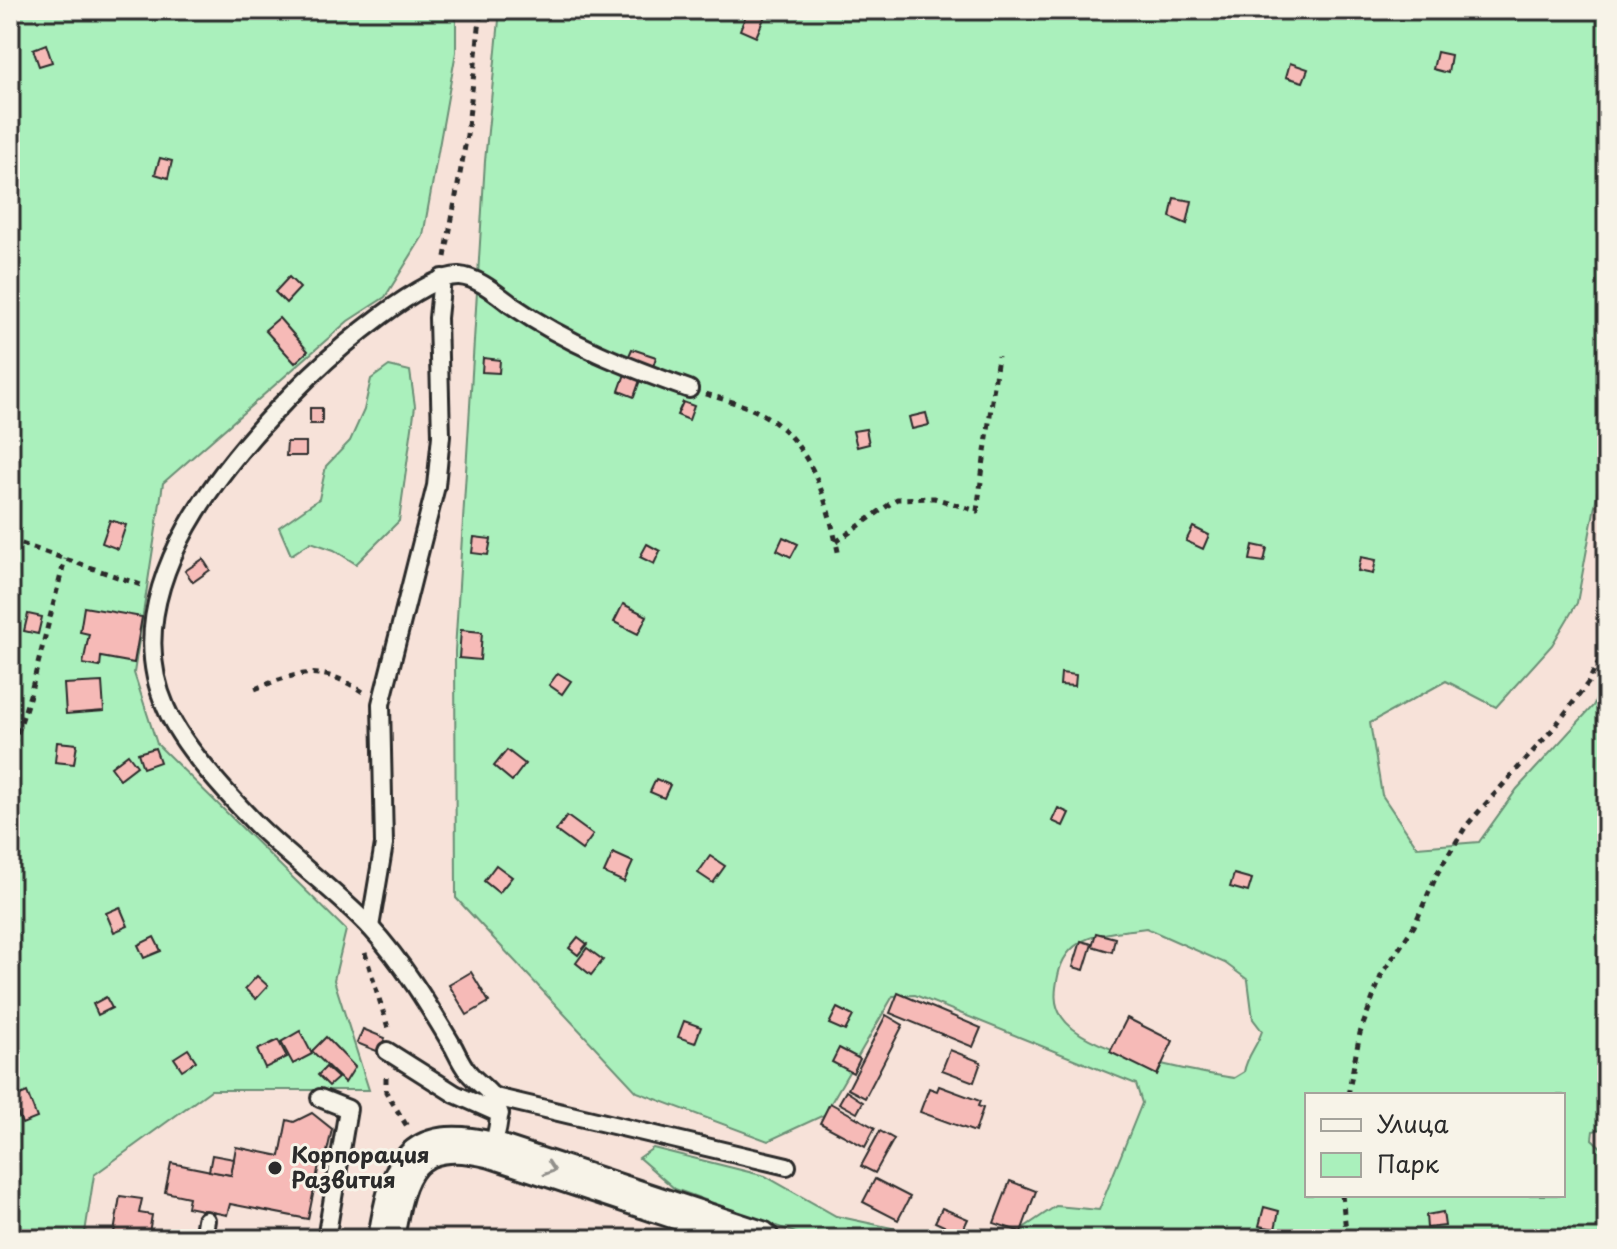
<svg xmlns="http://www.w3.org/2000/svg" width="1617" height="1249" viewBox="0 0 1617 1249" font-family="'Playpen Sans',sans-serif">
<style>
.green{fill:#aaf0bc;stroke:#6a8e74;stroke-width:2;fill-rule:evenodd}
.building{fill:#f6bab7;stroke:#2b2b2b;stroke-width:2}
.lines{fill:none;stroke-linecap:round;stroke-linejoin:round}
.service-casing{stroke:#2b2b2b;stroke-width:22}
.minor-casing{stroke:#2b2b2b;stroke-width:40}
.path{stroke:#2b2b2b;stroke-width:5;stroke-dasharray:6 6;stroke-linecap:butt}
.service{stroke:#f7f3e8;stroke-width:16}
.minor{stroke:#f7f3e8;stroke-width:34}
.oneway{stroke:#918f8a}
.poi-dot{fill:#2b2b2b;stroke:#f7f3e8;stroke-width:3}
.labels{text-anchor:middle;stroke-width:6;stroke-linejoin:round;paint-order:stroke}
.poi-label{font-size:22px;font-weight:bold;fill:#2b2b2b;stroke:#f7f3e8;text-anchor:start}
</style>
<rect width="100%" height="100%" fill="#f7e2d9"/>
<filter id="ink" filterUnits="userSpaceOnUse"><feTurbulence type="fractalNoise" baseFrequency=".0125" numOctaves="2"/><feDisplacementMap in="SourceGraphic" scale="16" xChannelSelector="R" yChannelSelector="G"/><feConvolveMatrix kernelMatrix="1 2 1 2 8 2 1 2 1" color-interpolation-filters="sRGB"/></filter>
<g filter="url(#ink)">
<g class="green">
<path d="M10,10H456V52L423,236L385,297L348,321L163,483L134,673L157,744L346,930L334,980L369,1090H211L94,1175L84,1239H10Z"/>
<path d="M500,10H1607L1604,457L1577,603L1552,645L1496,707L1446,681L1370,723L1382,795L1417,847L1479,842L1517,789L1593,706L1607,679V1128L1593,1131L1592,1139L1607,1153V1239H1007L1056,1206L1099,1210L1142,1103L1136,1084L915,995L893,996L824,1115L768,1141L637,1092L456,898L455,651L485,161ZM1146,928L1225,963L1248,980L1253,1019L1262,1031C1257,1047 1247,1055 1244,1072L1234,1078C1194,1072 1085,1053 1062,1017C1053,1004 1055,990 1058,976C1067,931 1108,934 1146,928ZM1307,1095H1563V1195H1307Z"/>
<path d="M389,366L410,371L415,406L399,521L356,564L334,550L311,542L291,555L279,527L319,499L326,466L350,441L364,410L371,379Z"/>
<path d="M653,1148L765,1176L836,1216L943,1239H812L675,1189L639,1158Z"/>
</g>
<g class="building">
<path d="M748,10L765,16L756,37L740,30Z"/>
<path d="M46,44L52,62L39,66L33,49Z"/>
<path d="M1437,52L1451,55L1448,73L1433,69Z"/>
<path d="M1290,63L1308,69L1303,82L1286,77Z"/>
<path d="M160,158L172,161L168,178L155,174Z"/>
<path d="M1174,198L1192,201L1187,224L1170,217Z"/>
<path d="M289,277L300,288L286,303L275,292Z"/>
<path d="M279,318L308,351L295,363L265,330Z"/>
<path d="M632,349L656,357L653,367L628,358Z"/>
<path d="M483,358L500,360L499,373L482,372Z"/>
<path d="M625,374L640,380L634,397L619,391Z"/>
<path d="M683,402L694,406L689,420L677,415Z"/>
<rect x="310" y="408" width="12" height="16"/>
<path d="M926,413L929,425L912,429L909,417Z"/>
<path d="M866,429L869,444L857,447L853,431Z"/>
<path d="M287,442H306V456H286Z"/>
<path d="M110,520L126,525L118,549L102,543Z"/>
<path d="M1193,527L1209,535L1203,549L1186,541Z"/>
<path d="M474,537L491,539L488,555L472,553Z"/>
<path d="M783,537L798,544L791,557L777,550Z"/>
<path d="M647,544L660,551L654,564L640,557Z"/>
<path d="M1253,545L1267,548L1264,562L1250,560Z"/>
<path d="M1361,557L1376,560L1373,574L1358,571Z"/>
<path d="M203,559L210,570L193,582L185,571Z"/>
<path d="M623,604L647,616L638,634L614,622Z"/>
<path d="M84,607L142,617L134,663L101,657L100,667L83,664L89,634L80,632Z"/>
<path d="M28,614L42,617L38,634L24,631Z"/>
<path d="M461,630L482,632L480,660L459,658Z"/>
<path d="M558,673L571,681L562,694L549,685Z"/>
<path d="M1061,673L1076,675L1075,686L1060,685Z"/>
<path d="M102,682L104,711L66,714L64,684Z"/>
<path d="M57,742L77,744L74,764L55,762Z"/>
<path d="M155,748L160,762L143,768L138,753Z"/>
<path d="M507,750L525,764L512,781L494,766Z"/>
<path d="M128,754L137,766L120,779L111,767Z"/>
<path d="M656,779L670,785L664,798L650,792Z"/>
<path d="M1058,808L1069,813L1063,826L1052,821Z"/>
<path d="M567,816L593,835L582,850L556,831Z"/>
<path d="M613,853L633,862L624,882L604,873Z"/>
<path d="M710,856L725,866L713,883L698,873Z"/>
<path d="M496,865L512,877L499,893L484,881Z"/>
<path d="M1234,874L1252,879L1248,892L1230,887Z"/>
<path d="M120,907L128,926L114,932L106,913Z"/>
<path d="M1096,933L1115,938L1112,952L1092,946Z"/>
<path d="M154,937L161,951L144,958L138,945Z"/>
<path d="M578,937L587,944L578,955L569,948Z"/>
<path d="M1081,941L1092,944L1084,970L1073,967Z"/>
<path d="M587,948L603,960L591,975L576,963Z"/>
<path d="M471,972L489,1002L467,1015L449,985Z"/>
<path d="M257,976L268,986L256,999L245,989Z"/>
<path d="M898,993L981,1028L973,1047L890,1013Z"/>
<path d="M106,997L112,1008L98,1015L93,1004Z"/>
<path d="M837,1008L853,1016L845,1031L829,1024Z"/>
<path d="M886,1015L903,1025L865,1098L848,1089Z"/>
<path d="M1127,1018L1173,1041L1157,1075L1110,1052Z"/>
<path d="M684,1021L701,1027L695,1043L678,1037Z"/>
<path d="M363,1029L385,1038L379,1052L357,1043Z"/>
<path d="M300,1031L312,1054L293,1064L281,1042Z"/>
<path d="M326,1037L355,1067L345,1083L312,1051Z"/>
<path d="M278,1040L287,1057L265,1068L257,1050Z"/>
<path d="M839,1048L860,1059L853,1073L832,1062Z"/>
<path d="M188,1049L196,1061L182,1070L174,1058Z"/>
<path d="M950,1050L981,1062L974,1082L942,1070Z"/>
<path d="M326,1067L338,1078L329,1086L318,1075Z"/>
<path d="M939,1086L980,1101L978,1106L983,1108L975,1132L920,1112L929,1088L937,1091Z"/>
<path d="M846,1091L863,1102L857,1113L839,1103Z"/>
<path d="M27,1092L37,1118L22,1124L11,1099Z"/>
<path d="M830,1103L875,1128L865,1147L820,1123Z"/>
<path d="M312,1113L332,1129L324,1166L319,1165L308,1219L230,1204L227,1215L187,1207L189,1197L165,1192L171,1163L231,1175L236,1147L280,1156L287,1120L294,1122Z"/>
<path d="M880,1131L894,1139L875,1173L861,1166Z"/>
<path d="M212,1155L234,1159L231,1175L209,1171Z"/>
<path d="M875,1179L910,1197L898,1220L863,1202Z"/>
<path d="M1010,1181L1036,1191L1021,1232L994,1223Z"/>
<path d="M120,1196L142,1199L139,1213L152,1215L148,1239H113Z"/>
<path d="M1264,1207L1279,1211L1275,1229L1259,1226Z"/>
<path d="M942,1208L968,1219L961,1234L935,1222Z"/>
<path d="M1443,1212L1445,1226L1427,1228L1426,1215Z"/>
</g>
<g class="lines">
<defs>
<g id="service">
<path d="M370,927L384,844L381,704L436,486L441,436L438,318L442,278"/>
<path d="M387,1051L455,1094L500,1114"/>
<path d="M495,1097L787,1166"/>
<path d="M320,1098L348,1109L326,1239"/>
<path d="M492,1150C495,1139 499,1126 499,1115C499,1094 479,1086 468,1072C462,1065 458,1056 454,1048C429,1006 403,963 370,927C335,890 292,860 256,824C227,794 182,746 166,708C112,587 230,454 310,376C337,350 423,275 459,276C478,277 498,295 513,306C568,344 627,367 689,389"/>
<path d="M203,1239L206,1220"/>
</g>
<path id="minor" d="M386,1239C397,1169 410,1130 492,1150L761,1239"/>
</defs>
<use href="#service" class="service-casing"/>
<use href="#minor" class="minor-casing"/>
<g class="path">
<path d="M445,257L467,135L481,10"/>
<path d="M706,394C721,399 739,403 754,410C811,436 827,500 839,556"/>
<path d="M10,540L141,585"/>
<path d="M836,542L897,499L934,498L977,511L998,356"/>
<path d="M255,689C299,671 322,665 363,692"/>
<path d="M10,756L30,695L65,559"/>
<path d="M365,953L389,1031"/>
<path d="M386,1077V1092L408,1128"/>
<path d="M1348,1095L1360,1033L1381,976L1414,926L1438,872L1466,826L1553,729L1588,683L1607,645"/>
<path d="M1342,1195L1347,1239"/>
</g>
<use href="#service" class="service"/>
<use href="#minor" class="minor"/>
</g>
<defs><path id="oneway-chevron" d="M-2-3.5L2.5 0L-2 3.5" fill="none" stroke-width="1.6" stroke-linecap="round" stroke-linejoin="round" transform="scale(2)"/></defs>
<use class="oneway" href="#oneway-chevron" transform="translate(550 1169) rotate(18)"/>
</g>
<circle class="poi-dot" cx="275" cy="1168" r="8"/>
<g class="labels">
<g class="poi-label">
<text x="291" y="1163">Корпорация<tspan x="291" dy="25">Развития</tspan></text>
</g>
</g>
<rect width="1617" height="1249" fill="none" stroke="#f7f3e8" stroke-width="40"/>
<rect x="20" y="20" width="1577" height="1209" fill="none" stroke="#2b2b2b" stroke-width="3" filter="url(#ink)"/>
<rect x="1305" y="1093" width="260" height="104" fill="#f7f3e8" stroke="#a5a39c" stroke-width="2"/>
<rect x="1321" y="1119" width="40" height="12" fill="#f7f3e8" stroke="#a5a39c" stroke-width="2"/>
<text x="1377" y="1133" font-size="24" fill="#2b2b2b">Улица</text>
<rect x="1321" y="1153" width="40" height="24" fill="#aaf0bc" stroke="#a5a39c" stroke-width="2"/>
<text x="1377" y="1173" font-size="24" fill="#2b2b2b">Парк</text>
</svg>
